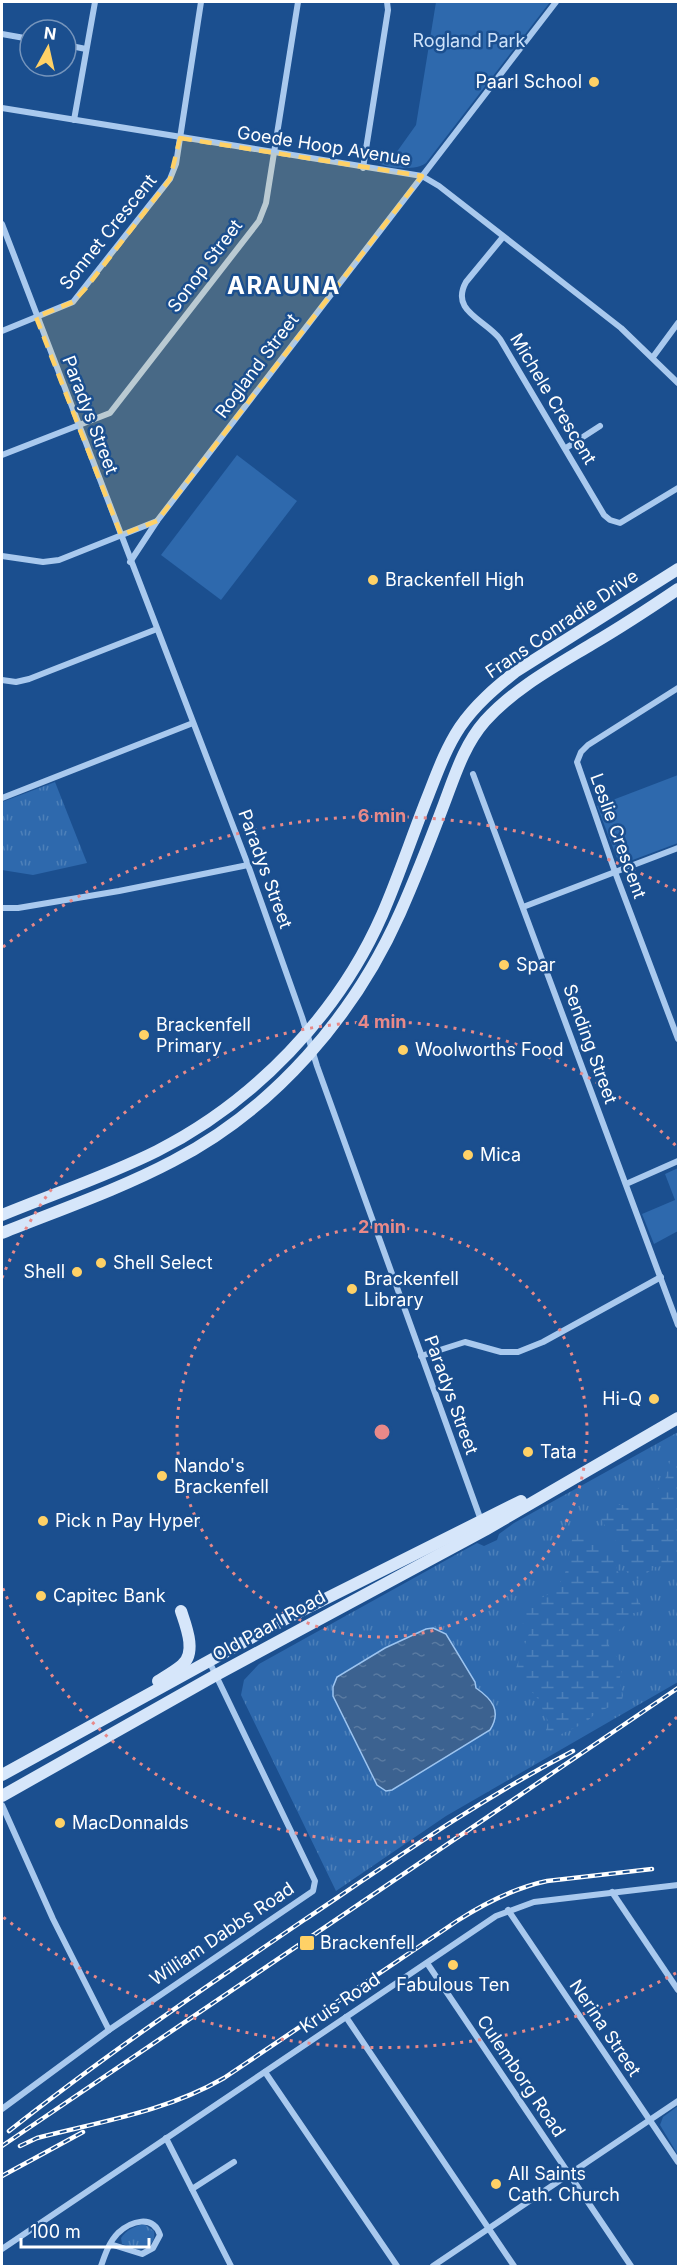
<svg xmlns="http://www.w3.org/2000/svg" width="680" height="2268" viewBox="0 0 680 2268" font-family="Inter,sans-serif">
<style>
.grass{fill:url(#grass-tufts)}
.wetland{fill:url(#wetland-marsh)}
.park{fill:#2e69ad}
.water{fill:url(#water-ripples);stroke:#9cc4f0;stroke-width:1.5}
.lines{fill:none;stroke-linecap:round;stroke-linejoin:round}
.street{stroke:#a9c9ee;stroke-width:6}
.secondary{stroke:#d6e6fa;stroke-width:12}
.rail-casing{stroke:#fff;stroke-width:4.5}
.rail{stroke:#1b4f8f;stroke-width:2;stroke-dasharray:7;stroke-linecap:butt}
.marked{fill:#ffd166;fill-opacity:0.2;stroke:#ffd166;stroke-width:4.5;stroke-dasharray:12 8;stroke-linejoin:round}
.ring{fill:none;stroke:#e88989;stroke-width:3;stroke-dasharray:3 6}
.poi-dot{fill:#ffd166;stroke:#1b4f8f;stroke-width:2}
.labels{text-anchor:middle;stroke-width:5;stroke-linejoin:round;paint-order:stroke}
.park-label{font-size:18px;fill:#cfe3fa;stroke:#1b4f8f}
.poi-label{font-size:18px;fill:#fff;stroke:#1b4f8f;text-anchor:start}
.street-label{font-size:18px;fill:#fff;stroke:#1b4f8f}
.district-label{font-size:24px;font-weight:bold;letter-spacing:1.5px;fill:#fff;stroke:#1b4f8f}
.centre{fill:#e88989;stroke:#1b4f8f;stroke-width:3}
.ring-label{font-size:18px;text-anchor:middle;font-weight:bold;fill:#e88989;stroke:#1b4f8f;stroke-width:5;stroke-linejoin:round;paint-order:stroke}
</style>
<defs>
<pattern id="grass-tufts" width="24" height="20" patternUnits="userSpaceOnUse" patternTransform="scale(1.5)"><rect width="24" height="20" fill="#2e69ad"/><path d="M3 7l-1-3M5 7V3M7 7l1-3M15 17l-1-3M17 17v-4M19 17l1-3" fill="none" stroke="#4d80b9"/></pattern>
<pattern id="wetland-marsh" width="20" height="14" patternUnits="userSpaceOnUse" patternTransform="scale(1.5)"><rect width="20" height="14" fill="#2e69ad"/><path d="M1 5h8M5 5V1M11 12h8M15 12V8" fill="none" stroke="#4d80b9"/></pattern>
<pattern id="water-ripples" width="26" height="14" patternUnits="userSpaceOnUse" patternTransform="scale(1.5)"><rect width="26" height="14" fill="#3c6290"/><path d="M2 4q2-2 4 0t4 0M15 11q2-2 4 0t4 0" fill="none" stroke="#597aa1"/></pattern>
</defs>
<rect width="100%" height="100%" fill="#1b4f8f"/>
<g class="grass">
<path d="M55,782L87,863L33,875L2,870V802Z"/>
<path d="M678,1432V1682L446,1816L336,1891L241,1695L244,1680L259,1664L477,1543L484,1546L497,1540L499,1534L514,1523Z"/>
<path d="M144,2224L154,2231C156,2242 149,2247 139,2250L122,2244L121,2238C126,2230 135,2226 144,2224Z"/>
</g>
<g class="wetland">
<path d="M678,1456V1564L655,1567L639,1579L629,1577C624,1568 626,1559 621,1549C614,1537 605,1528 599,1515L605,1505H635L652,1496L665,1480L670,1461Z"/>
<path d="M582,1531C604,1537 618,1564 622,1586L637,1598L642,1607L639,1612L629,1614L627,1624L611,1636L609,1646L619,1660L622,1671L619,1680L623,1695L622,1700L618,1703L596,1713L585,1723L557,1736L552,1746L544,1740L548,1721L538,1699L516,1673V1668L530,1631L528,1626L520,1622C521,1597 542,1603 555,1589C571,1572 567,1555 573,1536Z"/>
</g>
<g class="park">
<path d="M436,2H550L426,163C415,172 377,169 370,156L371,149L396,153L416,125Z"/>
<path d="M237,455L297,501L221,600L161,555Z"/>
<path d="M678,775V843L630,861H623L617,858L597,806Z"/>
<path d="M678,1168V1231L654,1244L642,1214L675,1200L665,1174Z"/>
<path d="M678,2106V2155L660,2125L663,2117Z"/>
</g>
<path class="water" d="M433,1628L446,1634L475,1682L476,1688C492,1699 502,1711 490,1730L392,1790L386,1791L377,1785L333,1696V1687L337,1677L385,1648L426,1629Z"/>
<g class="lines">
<g class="street">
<path d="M2,34L30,39"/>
<path d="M66,45L86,49"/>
<path d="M2,108L422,176L439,186L621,328L678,383"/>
<path d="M74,120L95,2"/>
<path d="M363,168L388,10L387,2"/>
<path d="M2,224L248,865L302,1017L317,1066L482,1523"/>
<path d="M503,237L466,282C450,311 484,319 500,339L604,515L610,520L620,523L678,488"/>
<path d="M2,331L73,302L170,179L176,164L201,2"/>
<path d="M653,357L678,323"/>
<path d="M566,448L600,426"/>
<path d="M2,455L110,413L259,221L266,203L298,2"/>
<path d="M2,556L43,562L59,560L157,521"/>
<path d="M130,562L157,521L556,2"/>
<path d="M2,680L16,682L29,679L157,629"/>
<path d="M678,688L588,745L581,752L577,762L615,872L678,1039"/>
<path d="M473,774L678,1325"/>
<path d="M2,798L193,723"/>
<path d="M523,907L678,848"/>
<path d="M2,908H18L119,891L248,865"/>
<path d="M626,1184L678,1161"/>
<path d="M421,1356L465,1342L501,1352H518L543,1342L661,1277"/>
<path d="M2,1805L53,1919L109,2030"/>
<path d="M612,1892L678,1990"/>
<path d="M508,1910L678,2162"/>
<path d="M427,1963L631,2266"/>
<path d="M346,2017L514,2266"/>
<path d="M265,2072L397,2266"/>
<path d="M2,2109L109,2030L313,1891L315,1881L209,1661"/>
<path d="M166,2138L231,2266"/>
<path d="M192,2189L234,2162"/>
<path d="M2,2249L496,1916L534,1902L678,1885"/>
<path d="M101,2266C105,2255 109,2242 118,2233C131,2221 153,2214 160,2235L153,2248L142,2254L110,2244"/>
<path d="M433,2266L678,2101"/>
</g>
<g class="secondary">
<path d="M2,1215C53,1194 107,1176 157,1151C254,1102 338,1015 382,915C399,876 412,836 428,796C437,773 446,748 460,727C475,705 495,688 515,672L678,569"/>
<path d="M2,1233C59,1210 118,1190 173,1161C274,1109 354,1016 400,913C416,877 430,841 444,804C455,775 464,745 485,721C515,688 554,667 592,644C621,627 650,608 678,589"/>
<path d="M158,1681C166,1676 175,1671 182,1665C197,1653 186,1626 181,1611"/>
<path d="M2,1775L289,1617L521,1501"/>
<path d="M2,1796L216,1675L485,1530L678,1418"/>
</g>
<defs>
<g id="rail">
<path d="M9,2131C104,2056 204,1988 304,1920C392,1861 479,1800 573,1751"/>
<path d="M2,2146L678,1688"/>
<path d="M20,2146L37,2138C103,2121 165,2112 224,2078L457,1921C485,1903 514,1888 547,1881L652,1869"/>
<path d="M2,2176L83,2132"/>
</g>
</defs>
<use href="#rail" class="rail-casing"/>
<use href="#rail" class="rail"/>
</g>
<path class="marked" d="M180,138L422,176L157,521L121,535L36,317L73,302L86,288L170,179Z"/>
<g class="ring">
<circle cx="382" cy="1432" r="205"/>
<path d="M677 1717A410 410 0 0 1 2 1586M2 1278A410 410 0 0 1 677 1147"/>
<path d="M676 1973A616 616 0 0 1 3 1917M3 947A616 616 0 0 1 676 891"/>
</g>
<g class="poi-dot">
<circle cx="594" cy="82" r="6"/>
<circle cx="373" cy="580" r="6"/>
<circle cx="504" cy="965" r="6"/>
<circle cx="144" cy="1035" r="6"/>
<circle cx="403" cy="1050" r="6"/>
<circle cx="468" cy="1155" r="6"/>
<circle cx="101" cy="1263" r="6"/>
<circle cx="77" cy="1272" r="6"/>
<circle cx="352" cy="1289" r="6"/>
<circle cx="654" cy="1399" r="6"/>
<circle cx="528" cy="1452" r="6"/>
<circle cx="162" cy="1476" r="6"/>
<circle cx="43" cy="1521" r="6"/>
<circle cx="41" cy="1596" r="6"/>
<circle cx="60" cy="1823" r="6"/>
<rect x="299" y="1935" width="16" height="16" rx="3"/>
<circle cx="453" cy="1965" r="6"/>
<circle cx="496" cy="2184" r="6"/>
</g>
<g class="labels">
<g class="park-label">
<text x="469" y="47">Rogland Park</text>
</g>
<g class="poi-label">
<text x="582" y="88" text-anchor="end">Paarl School</text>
<text x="385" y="586">Brackenfell High</text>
<text x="516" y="971">Spar</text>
<text x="156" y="1031">Brackenfell<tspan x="156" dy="21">Primary</tspan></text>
<text x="415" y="1056">Woolworths Food</text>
<text x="480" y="1161">Mica</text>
<text x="113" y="1269">Shell Select</text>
<text x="65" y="1278" text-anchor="end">Shell</text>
<text x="364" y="1285">Brackenfell<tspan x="364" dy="21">Library</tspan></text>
<text x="642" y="1405" text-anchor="end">Hi-Q</text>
<text x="540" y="1458">Tata</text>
<text x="174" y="1472">Nando's<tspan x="174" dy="21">Brackenfell</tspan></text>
<text x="55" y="1527">Pick n Pay Hyper</text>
<text x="53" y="1602">Capitec Bank</text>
<text x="72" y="1829">MacDonnalds</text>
<text x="320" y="1949">Brackenfell</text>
<text x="453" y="1991" text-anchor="middle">Fabulous Ten</text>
<text x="508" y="2180">All Saints<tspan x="508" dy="21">Cath. Church</tspan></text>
</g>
<g class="street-label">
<text transform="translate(324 146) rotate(9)" y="6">Goede Hoop Avenue</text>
<text transform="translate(108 232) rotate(-51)" y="6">Sonnet Crescent</text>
<text transform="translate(205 266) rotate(-53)" y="6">Sonop Street</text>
<text transform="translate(257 366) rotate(-53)" y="6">Rogland Street</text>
<text transform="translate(553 399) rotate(59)" y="6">Michele Crescent</text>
<text transform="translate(90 415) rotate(69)" y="6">Paradys Street</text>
<text transform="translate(562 624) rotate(-34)" y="6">Frans Conradie Drive</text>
<text transform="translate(618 836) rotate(70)" y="6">Leslie Crescent</text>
<text transform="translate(265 869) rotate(70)" y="6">Paradys Street</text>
<text transform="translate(590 1044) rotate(70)" y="6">Sending Street</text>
<text transform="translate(451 1395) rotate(70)" y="6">Paradys Street</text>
<text transform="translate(269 1626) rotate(-29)" y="6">Old Paarl Road</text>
<text transform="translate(222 1934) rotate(-34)" y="6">William Dabbs Road</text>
<text transform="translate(340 2003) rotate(-34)" y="6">Kruis Road</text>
<text transform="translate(605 2028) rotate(56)" y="6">Nerina Street</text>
<text transform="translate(521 2076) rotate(56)" y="6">Culemborg Road</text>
</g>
<g class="district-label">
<text x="284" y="294">ARAUNA</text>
</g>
</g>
<circle cx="382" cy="1432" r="9" class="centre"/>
<g class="ring-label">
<text x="382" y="822">6 min</text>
<text x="382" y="1028">4 min</text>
<text x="382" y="1233">2 min</text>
</g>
<rect width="680" height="2268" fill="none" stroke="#ffffff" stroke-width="6"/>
<g transform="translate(48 48) rotate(8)"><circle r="28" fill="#1b4f8f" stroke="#7695bc" stroke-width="1.5"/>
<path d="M0-4.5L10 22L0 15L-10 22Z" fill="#ffd166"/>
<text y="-9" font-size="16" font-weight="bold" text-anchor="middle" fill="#ffffff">N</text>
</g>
<path d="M21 2238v9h128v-9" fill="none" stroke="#ffffff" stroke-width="3"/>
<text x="30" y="2238" font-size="18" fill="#ffffff" stroke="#1b4f8f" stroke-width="4.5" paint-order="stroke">100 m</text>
</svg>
